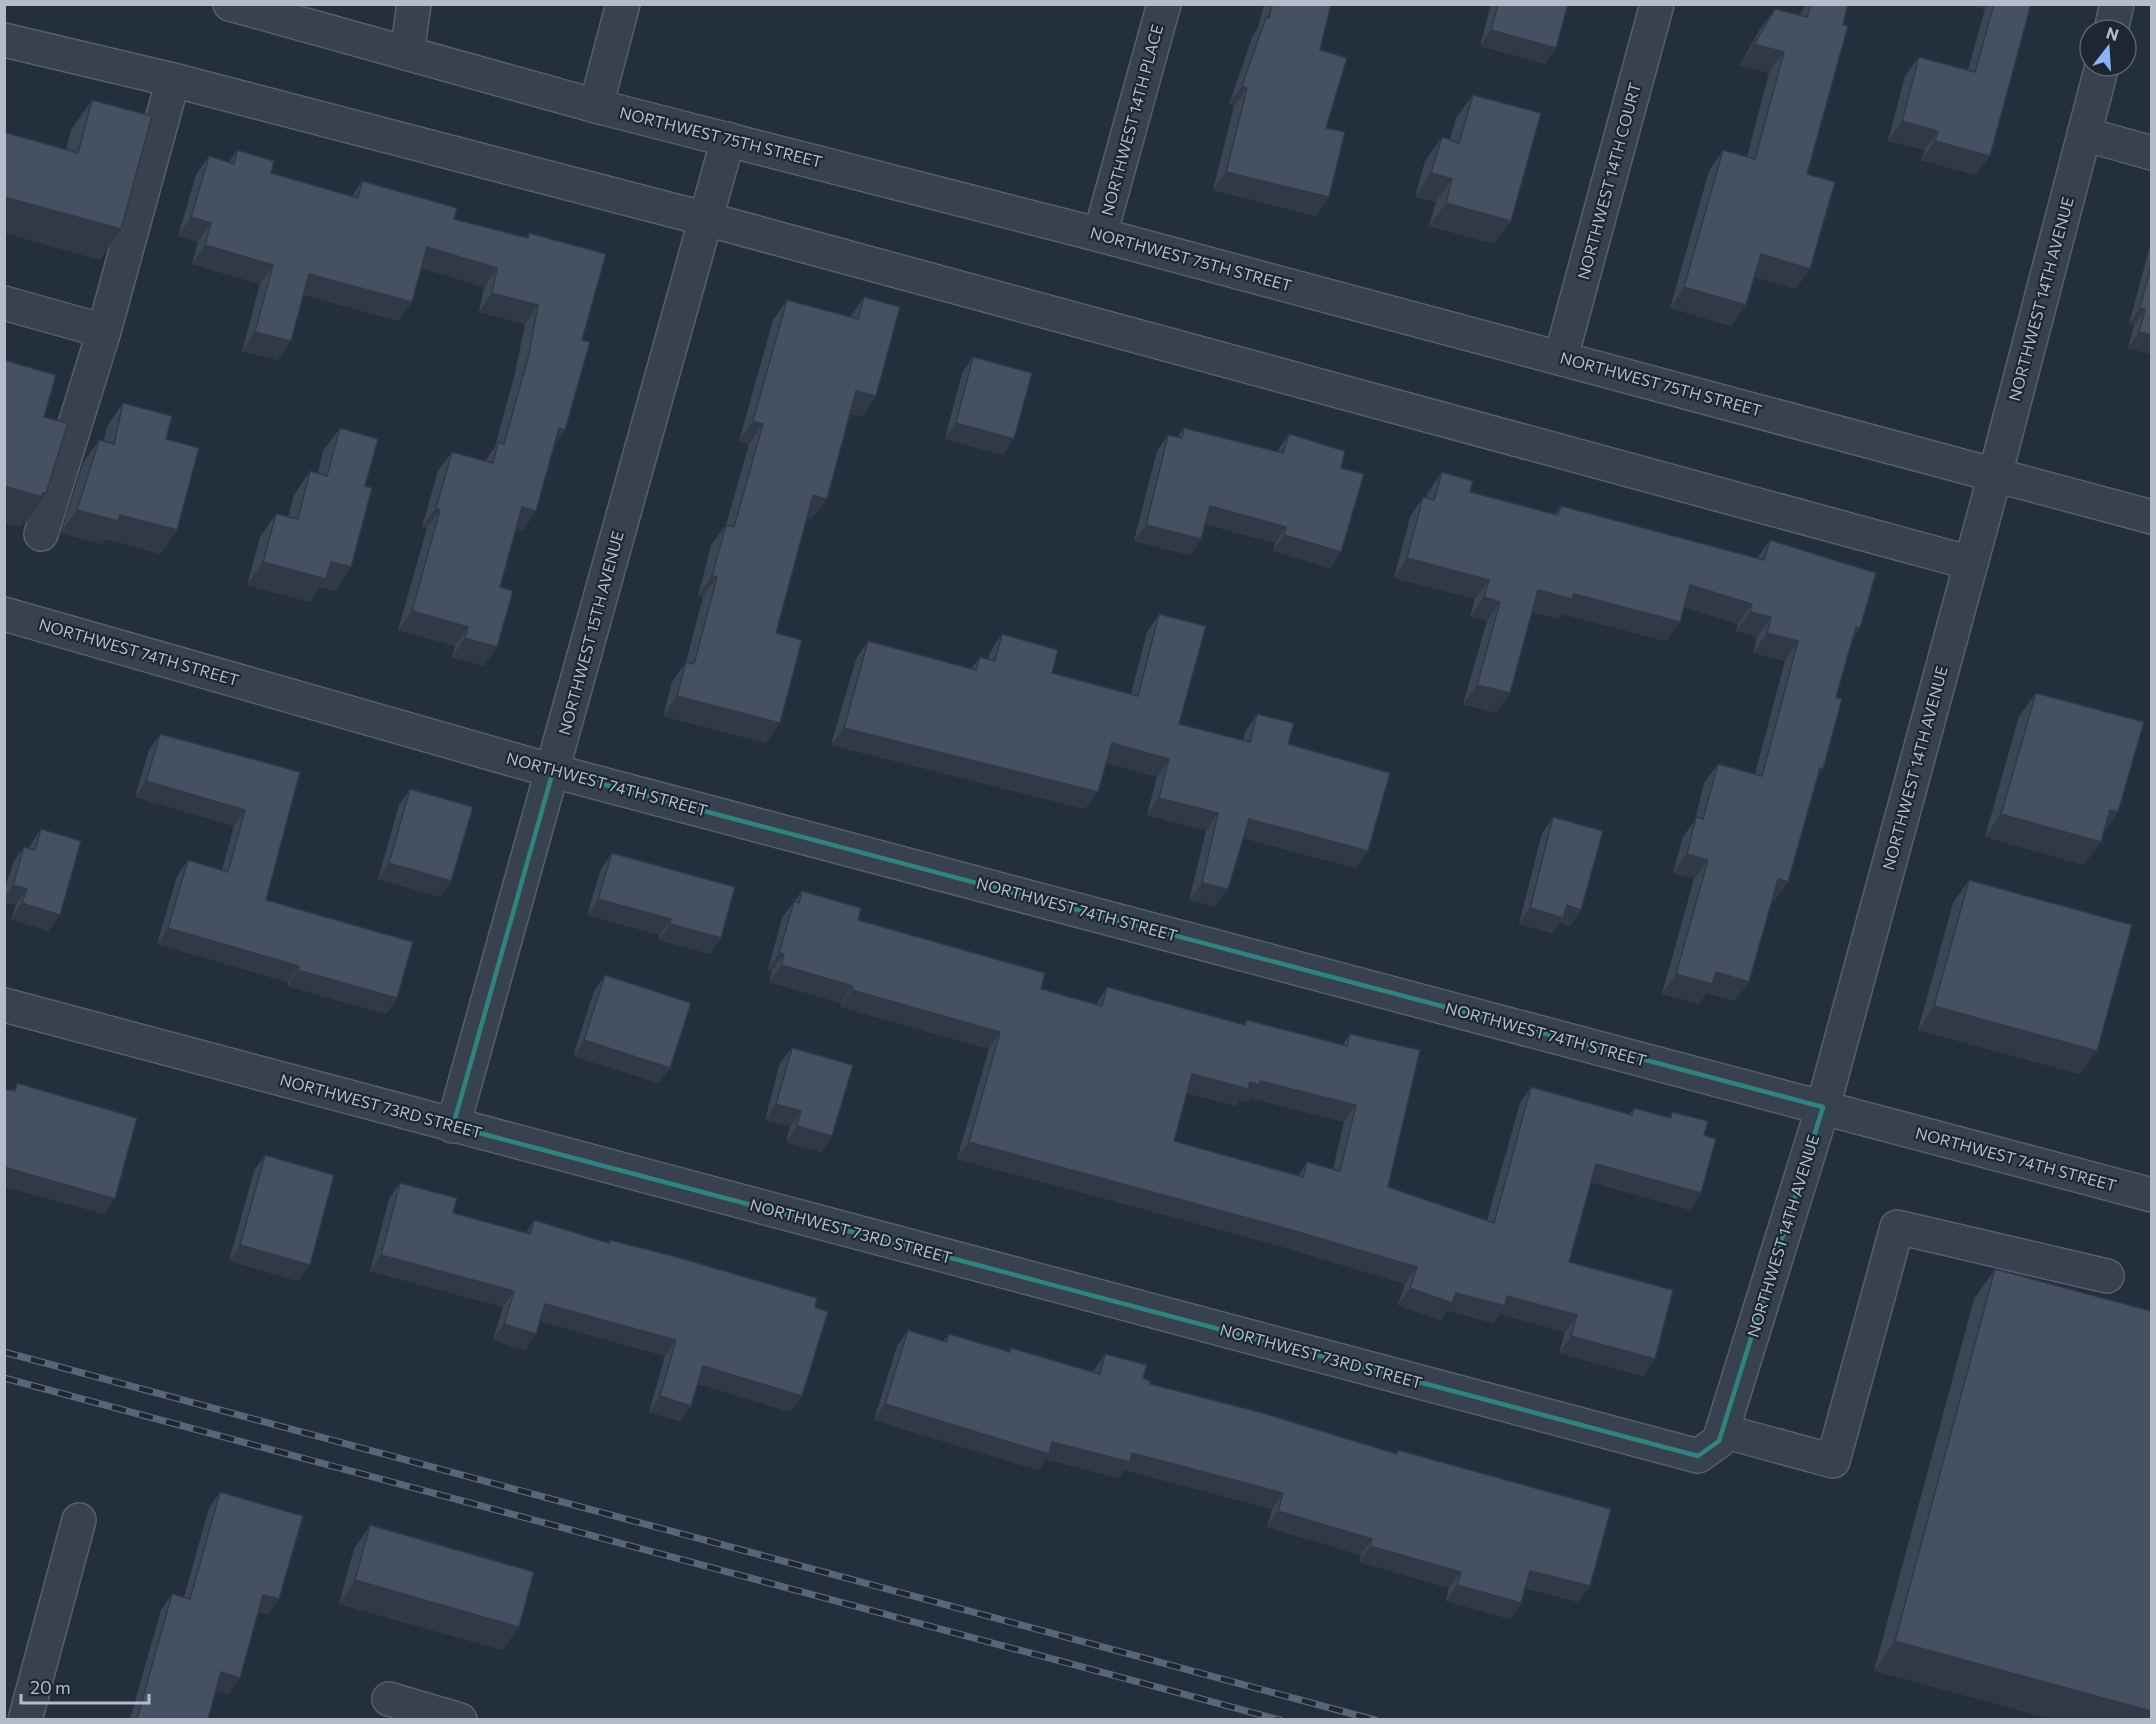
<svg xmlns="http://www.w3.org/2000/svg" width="2156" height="1724" viewBox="0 0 2156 1724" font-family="Commissioner,sans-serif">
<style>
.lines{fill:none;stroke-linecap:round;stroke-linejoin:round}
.minor-casing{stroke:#565f6c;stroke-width:36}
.minor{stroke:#38414e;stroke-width:33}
.rail-casing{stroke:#5a6575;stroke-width:7}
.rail{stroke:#1d2633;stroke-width:4.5;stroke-dasharray:14;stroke-linecap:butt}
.wall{fill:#3b4654;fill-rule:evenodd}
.shaded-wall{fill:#303945}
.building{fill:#455162;stroke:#303945;stroke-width:1.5;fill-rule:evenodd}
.marked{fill:none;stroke:#308480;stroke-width:4.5;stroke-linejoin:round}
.labels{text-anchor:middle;stroke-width:4.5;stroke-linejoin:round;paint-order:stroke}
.street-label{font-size:16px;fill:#b4bcc9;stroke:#1d2633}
</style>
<rect width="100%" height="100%" fill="#242f3e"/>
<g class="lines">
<defs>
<g id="minor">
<path d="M230,4L596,106L1100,235L2152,517"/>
<path d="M2111,30L2117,4"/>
<path d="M4,40L173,80L706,219L1971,563"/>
<path d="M407,53L414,4"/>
<path d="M596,106L623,4"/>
<path d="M2084,134L2152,153"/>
<path d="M1100,235L1164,4"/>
<path d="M4,303L104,331"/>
<path d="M1561,357L1657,4"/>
<path d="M41,534L104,331L173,80"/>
<path d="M4,614L553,771L2152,1195"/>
<path d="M4,1005L1698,1456L1719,1441L1823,1107L1995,475L2102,66"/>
<path d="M453,1126L728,139"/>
<path d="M1723,1431L1833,1461L1897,1227L2107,1276"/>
<path d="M389,1699L460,1720"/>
<path d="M25,1720L79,1520"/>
</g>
</defs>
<use href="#minor" class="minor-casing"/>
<use href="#minor" class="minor"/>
<defs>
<g id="rail">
<path d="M4,1352L1375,1720"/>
<path d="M4,1378L1280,1720"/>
</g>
</defs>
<use href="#rail" class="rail-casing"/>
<use href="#rail" class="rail"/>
</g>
<g class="wall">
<path d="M1264,4H1331L1320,50L1326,128L1329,197L1316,216L1213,190L1234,106L1229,104L1253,35L1258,28Z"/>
<path d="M1491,4H1568L1556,48L1545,64L1480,46Z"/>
<path d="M1807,4H1848L1807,174L1796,289L1754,277L1746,305L1731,326L1670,308L1709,171L1723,150L1747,157L1769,73L1740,65L1760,29L1775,9L1799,15Z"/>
<path d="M1969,4H2031L1976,175L1921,160L1925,150L1888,141L1905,76L1919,57L1968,70L1985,9Z"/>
<path d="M1473,95L1494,244L1429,226L1436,202L1415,197L1425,161L1442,137L1450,140L1456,118Z"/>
<path d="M92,100L121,229L100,260L66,150L71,130Z"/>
<path d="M237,150L271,173L352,196L362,181L454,219L526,238L529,233L582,340L554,445L536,511L523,530L516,528L500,587L484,666L452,657L455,646L398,630L427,528L422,527L438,471L452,452L485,461L495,447L515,373L525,324L479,312L484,287L421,268L399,321L304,295L278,360L242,351L260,284L192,264L198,242L178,236L196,175L209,156L229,162Z"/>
<path d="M2151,242V354L2128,348L2134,325L2129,324Z"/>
<path d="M864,297L862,417L850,414L812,519L807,518L776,633L766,743L663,716L672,682L686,662L703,597L698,596L711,545L726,525L749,444L739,441L773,320L787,300L850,317Z"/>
<path d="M973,357L1003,455L945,439L962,373Z"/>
<path d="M123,403L166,439L161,554L106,539L102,544L61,533L83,463L99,440L104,441L107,426Z"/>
<path d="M340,428L365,486L351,567L335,591L320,587L310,602L247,585L260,537L276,514L288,517L294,495L310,471L318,473L323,451Z"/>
<path d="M1184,428L1277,452L1289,434L1341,468V552L1330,568L1273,551L1275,543L1205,524L1201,539L1190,555L1134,541L1157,451L1168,435L1178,437Z"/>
<path d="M1442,472L1470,492L1555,514L1561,506L1757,558L1770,540L1860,628L1852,639L1836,697L1816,779L1788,882L1774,901H1772L1735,1001L1706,993L1699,1004L1662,994L1694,879L1673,873L1683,837L1695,820L1704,783L1718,764L1755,774L1785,661L1753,653L1757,637L1736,631L1738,624L1684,607L1680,622L1666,641L1562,614L1559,619L1532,612L1510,693L1496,713L1463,704L1487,621L1470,617L1475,599L1394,578L1410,517L1423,497L1426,498L1428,492Z"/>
<path d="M1159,614L1179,724L1243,740L1245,732L1257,714L1288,744L1368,851L1356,868L1243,838L1215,907L1189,900L1206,831L1147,815L1157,777L1106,763L1085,809L831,745L856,659L868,641L971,669L980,657L988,659L990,652L1002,634L1052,673L1131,694L1147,632Z"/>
<path d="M2036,693L2084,865L1985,837L2019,716Z"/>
<path d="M160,734L300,772L266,900L397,998L386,1014L287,986L288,982L157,944L177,876L188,860L222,870L234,826L135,797L149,750Z"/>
<path d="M410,789L451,881L440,897L378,879L399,805Z"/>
<path d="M1553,817L1581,910L1570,926L1560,923L1552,933L1519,924L1542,833Z"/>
<path d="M41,829L60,915L48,931L11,919L16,905L4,902V891L13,863L24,847L29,848L30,845Z"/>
<path d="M612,853L721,938L710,954L659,940L660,935L587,915L601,869Z"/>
<path d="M1969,880L2080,1074L1918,1030L1953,903Z"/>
<path d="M802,891L858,920L1041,989L1096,1004L1107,987L1243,1025L1247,1020L1342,1045L1350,1034L1388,1187L1487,1220L1520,1103L1531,1087L1630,1114L1634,1108L1669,1117L1672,1112L1704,1135L1701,1193L1690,1210L1591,1182L1569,1262L1655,1359L1643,1376L1559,1353L1565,1332L1499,1314L1493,1323L1447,1310L1441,1320L1398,1305L1405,1284L1277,1245L957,1159L989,1049L840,1007L841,1003L769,982L772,971L768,970L782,918ZM1187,1093L1236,1106L1240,1100L1248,1102L1251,1098L1344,1122L1333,1169L1307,1162L1298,1176L1174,1141Z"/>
<path d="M605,975L659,1083L573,1056L594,991Z"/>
<path d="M792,1048L832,1136L821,1152L786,1142L790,1127L765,1120L780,1063Z"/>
<path d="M265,1155L298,1281L229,1261L254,1171Z"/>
<path d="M400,1183L453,1213L526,1233L534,1220L608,1243L610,1240L815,1307L802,1396L791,1412L698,1384L680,1421L649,1412L665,1356L540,1321L525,1350L493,1340L503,1307L370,1271L389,1199Z"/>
<path d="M1995,1269L2151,1311L1874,1671L1974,1299Z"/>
<path d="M908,1330L943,1341L949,1334L1009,1352L1011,1348L1093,1372L1094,1370L1105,1354L1143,1378L1150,1384L1395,1454L1398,1450L1590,1586L1578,1602L1525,1588L1521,1603L1510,1619L1446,1601L1449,1588L1359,1562L1361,1555L1267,1527L1272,1509L1124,1470L1118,1478L1046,1459L1038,1470L874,1420L897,1346Z"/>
<path d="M220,1492L279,1599L268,1615L258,1612L229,1694L216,1690L208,1719H130L161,1610L172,1594L184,1597L209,1508Z"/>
<path d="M370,1525L503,1650L339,1604L354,1549Z"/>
</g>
<g class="shaded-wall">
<path d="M1969,4H1988L1985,9Z"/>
<path d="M1491,30L1556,48L1545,64L1480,46Z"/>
<path d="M1754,44L1784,52L1769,73L1740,65Z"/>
<path d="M1242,86L1247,88L1234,106L1229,104Z"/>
<path d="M1902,121L1938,131L1925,150L1888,141Z"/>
<path d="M1935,141L1990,156L1976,175L1921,160Z"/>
<path d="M1226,172L1329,197L1316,216L1213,190Z"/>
<path d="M1431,173L1452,179L1436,202L1415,197Z"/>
<path d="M4,197L121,229L100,260L4,233Z"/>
<path d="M1446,203L1511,221L1494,244L1429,226Z"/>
<path d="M191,217L211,223L198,242L178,236Z"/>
<path d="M205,245L273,265L260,284L192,264Z"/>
<path d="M427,247L497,268L484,287L414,266Z"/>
<path d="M1761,254L1810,269L1796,289L1746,275Z"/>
<path d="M309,274L412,302L399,321L296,293Z"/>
<path d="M1684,287L1746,305L1731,326L1670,308Z"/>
<path d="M492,293L538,305L525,324L479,312Z"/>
<path d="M2140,308L2145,309L2134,325L2129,324Z"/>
<path d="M255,332L291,341L278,360L242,351Z"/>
<path d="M2139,332L2151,335V354L2128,348Z"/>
<path d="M856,391L876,396L862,417L842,411Z"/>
<path d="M753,421L763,424L749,444L739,441Z"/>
<path d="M956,423L1014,439L1003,455L945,439Z"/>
<path d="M559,428L565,430L552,448Z"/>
<path d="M4,486L46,493L25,524L23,523L21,527L4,523Z"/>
<path d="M813,495L827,499L812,519L799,516Z"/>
<path d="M1210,506L1286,527L1275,543L1199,522Z"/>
<path d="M522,507L536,511L523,530L508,526Z"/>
<path d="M436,508L440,510L427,528L422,527Z"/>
<path d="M77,510L120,515L177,530L161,554L106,539L102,544L61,533Z"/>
<path d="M1146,525L1201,539L1190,555L1134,541Z"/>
<path d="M1284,535L1341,552L1330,568L1273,551Z"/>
<path d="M1407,558L1489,580L1475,599L1394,578Z"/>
<path d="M263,562H331L351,567L335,591L320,587L310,602L247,585Z"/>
<path d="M712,576L717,577L703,597L698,596Z"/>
<path d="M1690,585L1752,604L1738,624L1676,605Z"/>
<path d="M1538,590L1574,594L1680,622L1666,641L1562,614L1559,619L1524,610Z"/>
<path d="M1484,597L1500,602L1487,621L1470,617Z"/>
<path d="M412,611L468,627L455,646L398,630Z"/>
<path d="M1750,612L1771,617L1757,637L1736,631Z"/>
<path d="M1856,627L1860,628L1846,648Z"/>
<path d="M1767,633L1798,641L1785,661L1753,653Z"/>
<path d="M465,638L497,647L484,666L452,657Z"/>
<path d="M1477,685L1510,693L1496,713L1463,704Z"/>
<path d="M677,696L780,723L766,743L663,716Z"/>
<path d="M844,728L1098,792L1085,809L831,745Z"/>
<path d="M1112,743L1169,759L1157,777L1099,761Z"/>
<path d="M1820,768L1823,769L1810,789Z"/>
<path d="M146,781L245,810L234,826L135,797Z"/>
<path d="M1159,798L1218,813L1206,831L1147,815Z"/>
<path d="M2110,810L2118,812L2102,836Z"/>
<path d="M2001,814L2101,842L2084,865L1985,837Z"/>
<path d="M1249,819L1368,851L1356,868L1237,836Z"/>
<path d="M1687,854L1708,860L1694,879L1673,873Z"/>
<path d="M389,863L451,881L440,897L378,879Z"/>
<path d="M1778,879L1788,882L1774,901L1765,899Z"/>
<path d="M1202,883L1228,889L1215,907L1189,900Z"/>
<path d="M13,885L27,889L16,905L4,902V897Z"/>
<path d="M598,899L671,919L660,935L587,915Z"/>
<path d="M22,903L60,915L48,931L11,919Z"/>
<path d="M1567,905L1581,910L1570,926L1560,923L1552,933L1519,924L1530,908Z"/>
<path d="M670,924L721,938L710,954L659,940Z"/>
<path d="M168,928L299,966L288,982L157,944Z"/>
<path d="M779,953L784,954L772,971L768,970Z"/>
<path d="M781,965L853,986L841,1003L769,982Z"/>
<path d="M298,970L397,998L386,1014L287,986Z"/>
<path d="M1716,972L1749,982L1735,1001L1706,993L1699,1004L1662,994L1676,974Z"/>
<path d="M852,990L1000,1032L989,1049L840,1007Z"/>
<path d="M1934,1006L2097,1051L2080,1074L1918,1030Z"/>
<path d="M584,1040L670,1068L659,1083L573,1056Z"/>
<path d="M1192,1074L1250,1082L1260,1081L1356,1105L1344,1122L1251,1098L1248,1102L1240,1100L1236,1106L1180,1091Z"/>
<path d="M776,1104L801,1111L790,1127L765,1120Z"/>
<path d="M797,1126L832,1136L821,1152L786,1142Z"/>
<path d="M969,1142L1288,1229L1417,1267L1405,1284L1277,1245L957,1159Z"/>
<path d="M1596,1164L1701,1193L1690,1210L1584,1180Z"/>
<path d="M4,1167L115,1199L104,1214L4,1187Z"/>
<path d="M240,1245L310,1265L298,1281L229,1261Z"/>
<path d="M381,1255L514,1291L503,1307L370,1271Z"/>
<path d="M1410,1288L1507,1296L1577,1315L1565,1332L1499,1314L1493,1323L1447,1310L1441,1320L1398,1305Z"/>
<path d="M545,1304L676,1340L665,1356L534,1320Z"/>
<path d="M504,1324L536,1334L525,1350L493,1340Z"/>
<path d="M1571,1336L1655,1359L1643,1376L1559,1353Z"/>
<path d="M703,1366L802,1396L791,1412L692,1382Z"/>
<path d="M660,1396L691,1406L680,1421L649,1412Z"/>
<path d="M885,1404L1052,1442L1132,1453L1283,1493L1272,1509L1124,1470L1118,1478L1046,1459L1038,1470L874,1420Z"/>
<path d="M1278,1511L1372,1539L1361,1555L1267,1527Z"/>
<path d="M1370,1546L1461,1572L1449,1588L1359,1562Z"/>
<path d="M1530,1571L1590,1586L1578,1602L1519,1586Z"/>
<path d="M355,1580L519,1627L503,1650L339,1604Z"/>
<path d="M1457,1585L1521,1603L1510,1619L1446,1601Z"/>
<path d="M263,1595L279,1599L268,1615L252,1610Z"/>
<path d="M1895,1641L2151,1711V1719H2051L1874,1671Z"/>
<path d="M221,1672L240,1678L229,1694L210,1688Z"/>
</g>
<g class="building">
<path d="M1272,4H1331L1320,50L1347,58L1326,128L1345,132L1329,197L1226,172L1247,88L1242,86L1266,17L1269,18Z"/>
<path d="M1498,4H1568L1556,48L1491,30Z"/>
<path d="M1811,4H1848L1843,25L1848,26L1807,174L1835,182L1810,269L1761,254L1746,305L1684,287L1723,150L1755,159L1784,52L1754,44L1775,9L1807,17Z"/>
<path d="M1994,4H2031L1990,156L1935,141L1938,131L1902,121L1919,57L1975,72Z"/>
<path d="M1473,95L1541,113L1511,221L1446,203L1452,179L1431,173L1442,137L1459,143Z"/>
<path d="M92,100L152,116L121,229L4,197V132L78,153Z"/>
<path d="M237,150L274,161L271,173L358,198L362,181L457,208L454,219L528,238L529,233L606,254L582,340L590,342L565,430L559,428L536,511L522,507L500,587L513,591L497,647L465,638L468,627L412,611L440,510L436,508L452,452L493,463L498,442L504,444L529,354L538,305L492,293L497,268L427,247L412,302L309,274L291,341L255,332L273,265L205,245L211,223L191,217L209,156L234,164Z"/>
<path d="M2151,266V335L2139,332L2145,309L2140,308Z"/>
<path d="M864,297L900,307L876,396L856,391L827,499L813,495L776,633L802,640L780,723L677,696L686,662L694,664L717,577L712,576L726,525L734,527L763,424L753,421L787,300L858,319Z"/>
<path d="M973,357L1032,373L1014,439L956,423Z"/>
<path d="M4,360L56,375L44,417L68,423L46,493H43L42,497L4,486Z"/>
<path d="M123,403L172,416L166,439L199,448L177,530L120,515L118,521L77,510L99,440L114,444Z"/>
<path d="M340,428L378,439L365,486L372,488L351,567L331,562L326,579L263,562L276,514L298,519L310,471L327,476Z"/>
<path d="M1184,428L1283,453L1289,434L1345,451L1341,468L1364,474L1341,552L1284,535L1286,527L1210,506L1201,539L1146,525L1168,435L1182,438Z"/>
<path d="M1442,472L1473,481L1470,492L1558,515L1561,506L1764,560L1770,540L1876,573L1860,628L1856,627L1836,697L1842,699L1823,769L1820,768L1788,882L1778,879L1749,982L1716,972L1712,984L1676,974L1708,860L1687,854L1696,817L1703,819L1718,764L1762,776L1798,641L1767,633L1771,617L1750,612L1752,604L1690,585L1680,622L1574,594L1572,599L1538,590L1510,693L1477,685L1500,602L1484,597L1489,580L1407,558L1423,497L1434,500Z"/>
<path d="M1159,614L1206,626L1179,724L1250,742L1257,714L1294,723L1288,744L1390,773L1368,851L1249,819L1228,889L1202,883L1218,813L1159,798L1169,759L1112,743L1098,792L844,728L868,641L976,670L980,657L995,661L1002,634L1058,650L1052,673L1138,696Z"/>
<path d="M2036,693L2144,722L2118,812L2110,810L2101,842L2001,814Z"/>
<path d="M160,734L300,772L266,900L413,942L397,998L298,970L299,966L168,928L188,860L228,872L245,810L146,781Z"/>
<path d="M410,789L473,807L451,881L389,863Z"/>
<path d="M1553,817L1603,831L1581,910L1567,905L1563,918L1530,908Z"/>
<path d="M41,829L81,841L60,915L22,903L27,889L13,885L24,847L35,850Z"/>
<path d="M612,853L735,887L721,938L670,924L671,919L598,899Z"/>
<path d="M1969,880L2132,925L2097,1051L1934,1006Z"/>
<path d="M802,891L861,908L858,920L1045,973L1041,989L1102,1006L1107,987L1245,1025L1247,1020L1347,1046L1350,1034L1420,1050L1388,1187L1494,1223L1531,1087L1632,1115L1634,1108L1671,1118L1672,1112L1708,1121L1704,1135L1716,1139L1701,1193L1596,1164L1569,1262L1673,1290L1655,1359L1571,1336L1577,1315L1507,1296L1505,1306L1456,1293L1452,1303L1410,1288L1417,1267L1288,1229L969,1142L1000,1032L852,990L853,986L781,965L784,954L779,953L794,901L799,903ZM1192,1074L1248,1089L1250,1082L1260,1085V1081L1356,1105L1340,1171L1307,1162L1303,1177L1174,1141Z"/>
<path d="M605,975L691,1003L670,1068L584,1040Z"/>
<path d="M792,1048L853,1065L832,1136L797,1126L801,1111L776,1104Z"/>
<path d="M17,1083L137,1118L115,1199L4,1167V1089L15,1091Z"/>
<path d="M265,1155L334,1175L310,1265L240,1245Z"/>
<path d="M400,1183L457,1198L453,1213L530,1234L534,1220L609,1243L610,1240L673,1256L817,1298L815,1307L828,1312L802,1396L703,1366L691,1406L660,1396L676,1340L545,1304L536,1334L504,1324L514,1291L381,1255Z"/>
<path d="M1995,1269L2151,1311V1711L1895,1641Z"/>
<path d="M908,1330L946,1342L949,1334L1010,1352L1011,1348L1100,1374L1105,1354L1147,1365L1143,1378L1150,1381V1384L1263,1413L1397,1454L1398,1450L1611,1509L1590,1586L1530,1571L1521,1603L1457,1585L1461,1572L1370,1546L1372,1539L1278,1511L1283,1493L1132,1453L1130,1462L1052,1442L1049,1454L885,1404Z"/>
<path d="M220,1492L303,1516L279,1599L263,1595L240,1678L221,1672L208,1719H137L172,1594L190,1599Z"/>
<path d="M370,1525L534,1572L519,1627L355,1580Z"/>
</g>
<path class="marked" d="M553,771L1823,1107L1719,1441L1698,1456L453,1126Z"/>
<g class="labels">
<g class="street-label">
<text transform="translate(1132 120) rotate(-75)" y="6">NORTHWEST 14TH PLACE</text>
<text transform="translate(721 137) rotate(14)" y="6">NORTHWEST 75TH STREET</text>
<text transform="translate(1609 181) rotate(-75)" y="6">NORTHWEST 14TH COURT</text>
<text transform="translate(1191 259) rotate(15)" y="6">NORTHWEST 75TH STREET</text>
<text transform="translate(2041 299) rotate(-75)" y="6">NORTHWEST 14TH AVENUE</text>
<text transform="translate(1661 384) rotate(15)" y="6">NORTHWEST 75TH STREET</text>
<text transform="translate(591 633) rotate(-75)" y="6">NORTHWEST 15TH AVENUE</text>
<text transform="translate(139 652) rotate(16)" y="6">NORTHWEST 74TH STREET</text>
<text transform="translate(1915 768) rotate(-75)" y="6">NORTHWEST 14TH AVENUE</text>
<text transform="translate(607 784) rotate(15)" y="6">NORTHWEST 74TH STREET</text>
<text transform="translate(1077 909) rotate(15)" y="6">NORTHWEST 74TH STREET</text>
<text transform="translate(1546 1034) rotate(15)" y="6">NORTHWEST 74TH STREET</text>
<text transform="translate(381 1106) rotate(15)" y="6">NORTHWEST 73RD STREET</text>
<text transform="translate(2016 1159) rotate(15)" y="6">NORTHWEST 74TH STREET</text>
<text transform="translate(851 1231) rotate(15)" y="6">NORTHWEST 73RD STREET</text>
<text transform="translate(1783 1236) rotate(-73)" y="6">NORTHWEST 14TH AVENUE</text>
<text transform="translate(1321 1356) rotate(15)" y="6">NORTHWEST 73RD STREET</text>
</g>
</g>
<rect width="2156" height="1724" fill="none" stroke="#b4bcc9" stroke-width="12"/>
<g transform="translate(2108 48) rotate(17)"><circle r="28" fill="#1d2633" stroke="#59626f" stroke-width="1.5"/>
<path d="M0-4.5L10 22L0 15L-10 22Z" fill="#8ab4f8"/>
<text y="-9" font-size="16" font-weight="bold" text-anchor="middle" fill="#b4bcc9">N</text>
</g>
<path d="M21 1694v9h128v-9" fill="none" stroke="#b4bcc9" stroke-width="3"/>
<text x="30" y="1694" font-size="18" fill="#b4bcc9" stroke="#1d2633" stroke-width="4.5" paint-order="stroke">20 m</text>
</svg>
